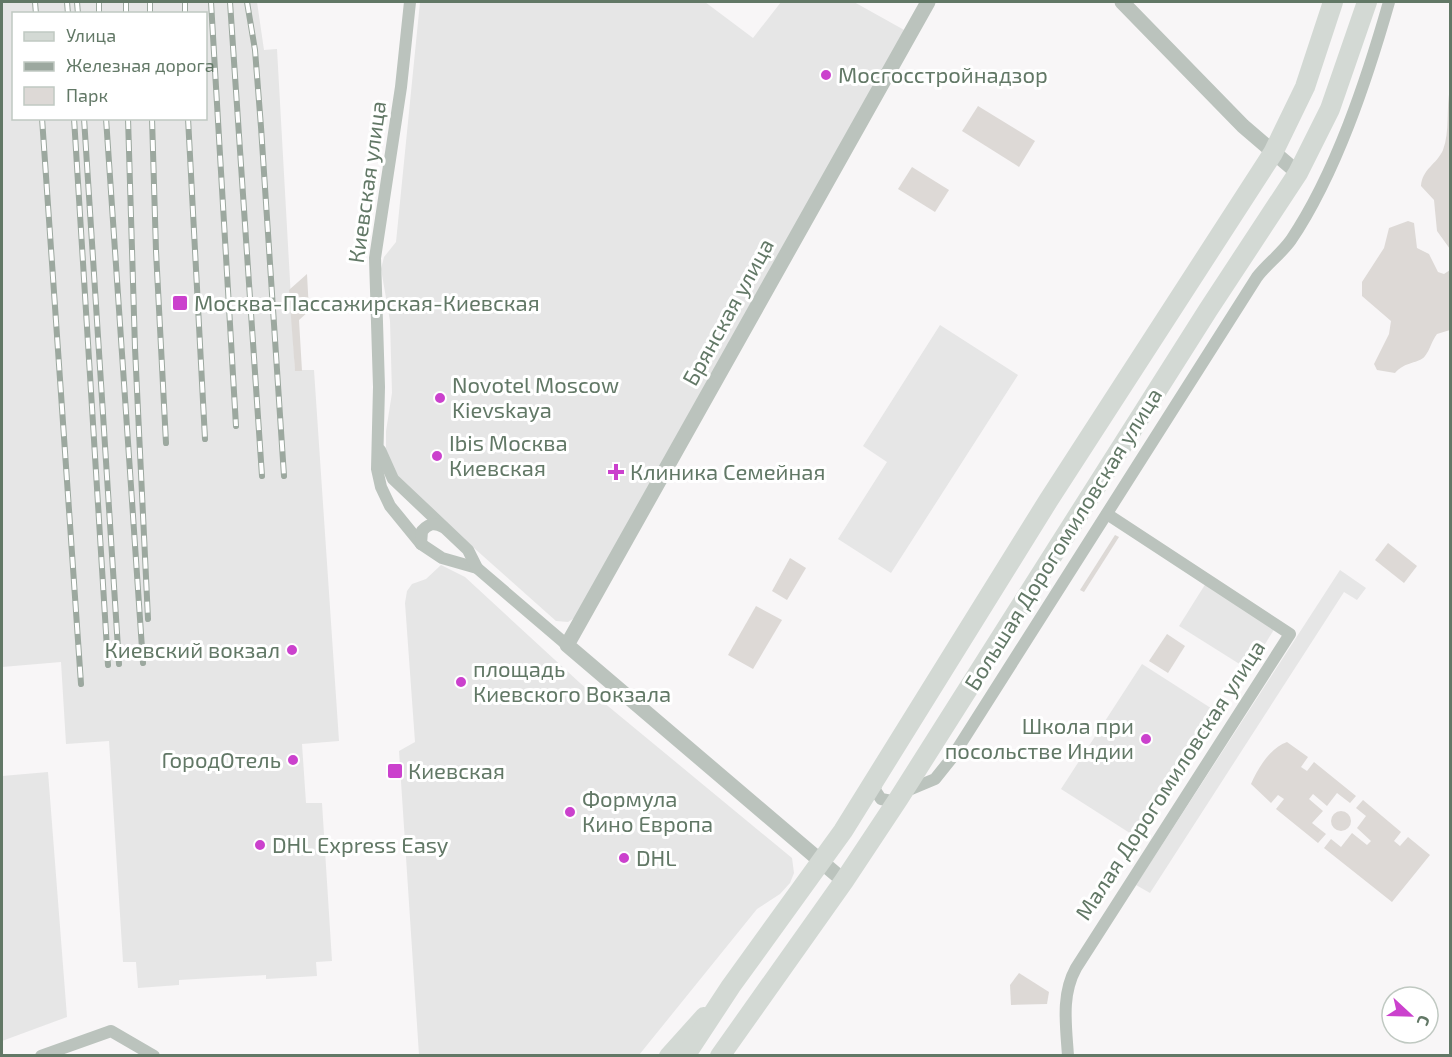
<svg xmlns="http://www.w3.org/2000/svg" width="1452" height="1057" viewBox="0 0 1452 1057" font-family="'Exo 2',sans-serif">
<style>
.built{fill:#e6e6e6;fill-rule:evenodd}
.green{fill:#ddd9d6}
.lines{fill:none;stroke-linecap:round;stroke-linejoin:round}
.minor{stroke:#bbc3bd;stroke-width:12}
.tertiary{stroke:#bbc3bd;stroke-width:15}
.secondary{stroke:#d3d9d4;stroke-width:18}
.primary{stroke:#d3d9d4;stroke-width:20}
.rail-casing{stroke:#9ca89f;stroke-width:6}
.rail{stroke:#fff;stroke-width:4;stroke-dasharray:11;stroke-linecap:butt}
.poi-dot{fill:#cb41cd;stroke:#fff;stroke-width:2}
.labels{text-anchor:middle;stroke-width:6;stroke-linejoin:round;paint-order:stroke}
.poi-label{font-size:22px;fill:#627866;stroke:#fff;text-anchor:start}
.street-label{font-size:22px;fill:#627866;stroke:#fff}
</style>
<rect width="100%" height="100%" fill="#f8f6f7"/>
<g class="built">
<path d="M2,2H257L264,50L277,49L295,370H314L339,741L302,744L306,803H322L332,961L316,962L317,976L266,979V975L179,980V985L138,988L136,962H123L109,741L66,744L61,662L2,667ZM14,14H206V118H14Z"/>
<path d="M420,2H705L753,38L781,2H854L906,31L576,617L568,622L556,621L447,524L396,475L386,454V431L392,393L390,321L381,269L384,257L396,242Z"/>
<path d="M940,325L1018,375L891,573L838,539L887,462L863,446Z"/>
<path d="M441,565L465,577L580,683L792,858L794,873L790,883L780,894L757,909L639,1055H419L399,751L415,742L405,603L407,591L412,584L426,579Z"/>
<path d="M1340,570L1366,588L1357,600L1344,592L1150,893L1136,885Z"/>
<path d="M1206,583L1275,628L1249,670L1179,626Z"/>
<path d="M1142,664L1217,712L1176,780L1173,779L1136,837L1061,789Z"/>
<path d="M48,772L67,1017L2,1041V776Z"/>
</g>
<g class="green">
<path d="M1450,88V249L1437,231L1434,200L1421,186C1422,169 1437,164 1443,150C1450,132 1446,108 1450,88Z"/>
<path d="M978,106L1035,141L1019,167L962,131Z"/>
<path d="M912,167L949,190L935,212L898,189Z"/>
<path d="M1408,221L1414,223L1417,248L1429,254L1438,272L1444,274L1450,270V330L1437,334C1432,340 1430,350 1425,356C1419,364 1405,361 1395,373L1377,370L1374,364L1389,334L1391,321L1362,296V282L1384,248L1389,228Z"/>
<path d="M307,274L309,311L299,320L302,371H295L289,290Z"/>
<path d="M1115,535L1119,537L1084,592L1080,590Z"/>
<path d="M1388,543L1417,566L1404,583L1375,560Z"/>
<path d="M790,558L806,568L787,600L772,591Z"/>
<path d="M756,606L782,620L753,669L728,655Z"/>
<path d="M1167,634L1185,646L1168,673L1149,661Z"/>
<path d="M1287,742L1308,757L1301,767L1307,771L1314,762L1356,796L1350,803L1337,793L1327,806L1313,794L1309,799L1323,811L1312,823L1326,834L1318,843L1276,809L1284,799L1278,795L1271,803L1251,784C1258,768 1270,748 1287,742Z"/>
<path d="M1363,800L1401,832L1394,841L1400,846L1408,837L1430,855L1392,902L1324,848L1331,839L1341,847L1352,833L1367,845L1371,841L1357,828L1366,816L1356,808Z"/>
<circle cx="1341" cy="821" r="10"/>
<path d="M1019,973L1049,992L1047,1004L1011,1005L1010,985Z"/>
</g>
<g class="lines">
<g class="minor">
<path d="M410,2L401,87L375,258L379,387L377,469L381,487L390,506L421,544L442,558L477,568L567,645"/>
<path d="M380,450L393,479L468,550L477,568"/>
<path d="M421,544L422,531C428,524 434,522 443,527"/>
<path d="M877,779L875,790L881,799L892,801L899,798"/>
<path d="M904,792L935,779L951,759L1257,277C1267,264 1281,254 1291,240C1336,173 1367,79 1389,2"/>
<path d="M41,1056L111,1031L154,1056"/>
<path d="M1068,1056C1066,1025 1061,995 1076,968L1290,634L1107,514"/>
</g>
<g class="tertiary">
<path d="M1122,2L1243,126L1298,173"/>
<path d="M844,881L567,645L928,2"/>
</g>
<path class="secondary" d="M668,1056L704,1016"/>
<g class="primary">
<path d="M685,1056L731,986L843,831L1048,501L1273,153L1305,87L1333,2"/>
<path d="M720,1056L844,881L899,798L1208,310L1298,173L1330,109L1367,2"/>
</g>
<defs>
<g id="rail">
<path d="M35,2L36,14"/>
<path d="M67,2L68,14"/>
<path d="M77,2L78,14"/>
<path d="M99,2V14"/>
<path d="M126,2V14"/>
<path d="M150,2V14"/>
<path d="M185,2V14"/>
<path d="M211,2L236,426"/>
<path d="M230,2L262,476"/>
<path d="M247,2L255,50L261,127L284,476"/>
<path d="M42,118L81,684"/>
<path d="M74,118L108,665"/>
<path d="M84,118L119,664"/>
<path d="M106,118L143,663"/>
<path d="M128,118L135,348L148,619"/>
<path d="M152,118L156,251L166,443"/>
<path d="M188,118L205,439"/>
</g>
</defs>
<use href="#rail" class="rail-casing"/>
<use href="#rail" class="rail"/>
</g>
<g class="poi-dot">
<circle cx="826" cy="75" r="6"/>
<rect x="172" y="295" width="16" height="16" rx="3"/>
<circle cx="440" cy="398" r="6"/>
<circle cx="437" cy="456" r="6"/>
<path d="M613 463h6v6h6v6h-6v6h-6v-6h-6v-6h6z"/>
<circle cx="292" cy="650" r="6"/>
<circle cx="461" cy="682" r="6"/>
<circle cx="1146" cy="739" r="6"/>
<circle cx="293" cy="760" r="6"/>
<rect x="387" y="763" width="16" height="16" rx="3"/>
<circle cx="570" cy="812" r="6"/>
<circle cx="260" cy="845" r="6"/>
<circle cx="624" cy="858" r="6"/>
</g>
<g class="labels">
<g class="poi-label">
<text x="838" y="83">Мосгосстройнадзор</text>
<text x="194" y="311">Москва-Пассажирская-Киевская</text>
<text x="452" y="393">Novotel Moscow<tspan x="452" dy="25">Kievskaya</tspan></text>
<text x="449" y="451">Ibis Москва<tspan x="449" dy="25">Киевская</tspan></text>
<text x="630" y="480">Клиника Семейная</text>
<text x="280" y="658" text-anchor="end">Киевский вокзал</text>
<text x="473" y="677">площадь<tspan x="473" dy="25">Киевского Вокзала</tspan></text>
<text x="1134" y="734" text-anchor="end">Школа при<tspan x="1134" dy="25">посольстве Индии</tspan></text>
<text x="281" y="768" text-anchor="end">ГородОтель</text>
<text x="408" y="779">Киевская</text>
<text x="582" y="807">Формула<tspan x="582" dy="25">Кино Европа</tspan></text>
<text x="272" y="853">DHL Express Easy</text>
<text x="636" y="866">DHL</text>
</g>
<g class="street-label">
<text transform="translate(367 182) rotate(-82)" y="8">Киевская улица</text>
<text transform="translate(728 312) rotate(-61)" y="8">Брянская улица</text>
<text transform="translate(1063 539) rotate(-58)" y="8">Большая Дорогомиловская улица</text>
<text transform="translate(1170 780) rotate(-57)" y="8">Малая Дорогомиловская улица</text>
</g>
</g>
<rect width="1452" height="1057" fill="none" stroke="#627866" stroke-width="6"/>
<rect x="12" y="12" width="195" height="108" fill="#ffffff" stroke="#c0c9c2" stroke-width="1.5"/>
<rect x="24" y="32" width="30" height="9" fill="#d3d9d4" stroke="#c0c9c2" stroke-width="1.5"/>
<text x="66" y="42" font-size="18" fill="#627866">Улица</text>
<rect x="24" y="62" width="30" height="9" fill="#9ca89f" stroke="#c0c9c2" stroke-width="1.5"/>
<text x="66" y="72" font-size="18" fill="#627866">Железная дорога</text>
<rect x="24" y="87" width="30" height="18" fill="#ddd9d6" stroke="#c0c9c2" stroke-width="1.5"/>
<text x="66" y="102" font-size="18" fill="#627866">Парк</text>
<g transform="translate(1410 1015) rotate(112)"><circle r="28" fill="#ffffff" stroke="#c0c9c2" stroke-width="1.5"/>
<path d="M0-4.5L10 22L0 15L-10 22Z" fill="#cb41cd"/>
<text y="-9" font-size="16" font-weight="bold" text-anchor="middle" fill="#627866">С</text>
</g>
</svg>
